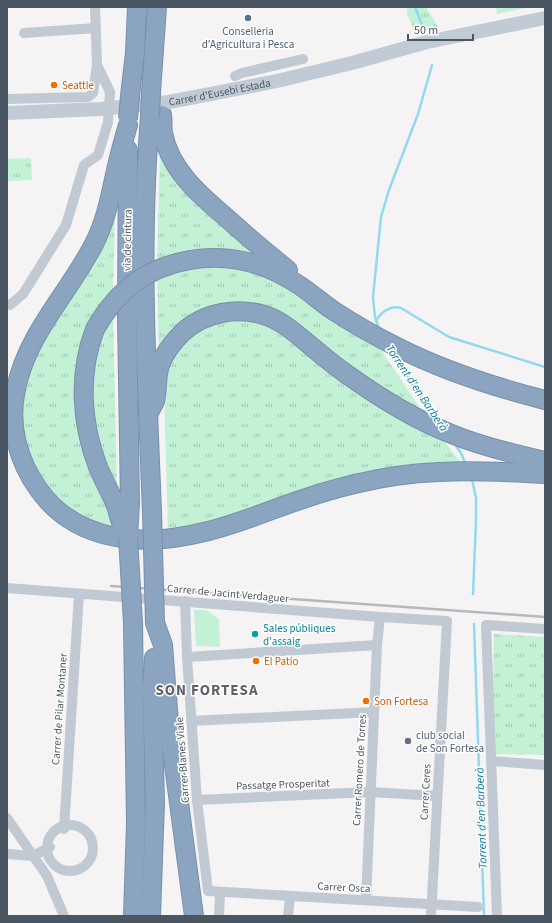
<svg xmlns="http://www.w3.org/2000/svg" width="552" height="923" viewBox="0 0 552 923" font-family="'Source Sans 3',sans-serif">
<style>
.grass{fill:url(#grass-tufts)}
.garden{fill:#c3f1d5}
.lines{fill:none;stroke-linecap:round;stroke-linejoin:round}
.stream{stroke:#90daee;stroke-width:2.5}
.highway-casing{stroke:#7690ad;stroke-width:20}
.street{stroke:#c1cad2;stroke-width:10}
.secondary{stroke:#c1cbd6;stroke-width:14}
.highway{stroke:#8ba5c1;stroke-width:18}
.rail{stroke:#b5b8bd;stroke-width:2.5}
.highway-bridge-casing{stroke:#7690ad;stroke-width:20;stroke-linecap:butt}
.street-bridge{stroke:#c1cad2;stroke-width:10}
.highway-bridge{stroke:#8ba5c1;stroke-width:18}
.service-dot{fill:#5c6f8a;stroke:#fff;stroke-width:1.5}
.food-dot{fill:#e8710a;stroke:#fff;stroke-width:1.5}
.culture-dot{fill:#0f9aa8;stroke:#fff;stroke-width:1.5}
.labels{text-anchor:middle;stroke-width:3;stroke-linejoin:round;paint-order:stroke}
.service-label{font-size:11px;fill:#4e5e75;stroke:#fff}
.food-label{font-size:11px;fill:#c56008;stroke:#fff;text-anchor:start}
.street-label{font-size:11px;fill:#4a5661;stroke:#fff}
.culture-label{font-size:11px;fill:#0d838f;stroke:#fff;text-anchor:start}
.water-label{font-size:12px;font-style:italic;fill:#0c7c9b;stroke:#fff}
.district-label{font-size:15px;font-weight:bold;letter-spacing:1px;fill:#5f6368;stroke:#fff}
</style>
<defs>
<pattern id="grass-tufts" width="24" height="20" patternUnits="userSpaceOnUse"><rect width="24" height="20" fill="#c3f1d5"/><path d="M3 7l-1-3M5 7V3M7 7l1-3M15 17l-1-3M17 17v-4M19 17l1-3" fill="none" stroke="#a0c6b0"/></pattern>
</defs>
<rect width="100%" height="100%" fill="#f5f3f3"/>
<g class="grass">
<path d="M407,7H426L438,27L415,32L407,14Z"/>
<path d="M496,7H530L497,14Z"/>
<path d="M160,153L259,256L157,262Z"/>
<path d="M31,158L32,180L7,181V159Z"/>
<path d="M115,212L113,290L88,326L83,335L77,362L111,511L110,530L65,509L34,472L20,428L24,384L48,327Z"/>
<path d="M195,266L237,267L281,283L357,336L381,350L424,414L242,305L159,354L157,279Z"/>
<path d="M113,312L117,490L107,474L90,409L96,343Z"/>
<path d="M245,319L270,326L443,440L462,464L168,532L164,395C165,390 165,384 166,379C171,354 191,329 217,322C226,320 236,320 245,319Z"/>
<path d="M494,634L545,637V755L492,754Z"/>
</g>
<path class="garden" d="M194,610H206L219,619L220,647L196,646Z"/>
<g class="lines">
<g class="stream">
<path d="M415,7L423,27"/>
<path d="M376,321C381,312 390,305 401,308L449,337L545,367"/>
<path d="M379,329L375,317L373,297L381,217L389,190L418,114L432,65"/>
<path d="M392,353L435,419"/>
<path d="M454,443L461,453L466,465"/>
<path d="M472,479L476,498V520L473,594"/>
<path d="M474,624L484,916"/>
</g>
<defs>
<g id="highway">
<path d="M151,92L157,7"/>
<path d="M130,96L135,53L137,7"/>
<path d="M162,115C163,121 162,127 163,133C170,171 202,197 229,220C248,237 268,254 288,270"/>
<path d="M150,117C139,248 147,380 152,512"/>
<path d="M128,125C124,139 120,152 117,166C111,192 107,218 95,242C70,292 27,333 16,389C8,425 18,461 39,490C77,543 145,547 204,532C239,524 272,509 306,498C329,490 353,484 378,479C434,468 489,471 545,474"/>
<path d="M128,150L127,318L130,503L128,537"/>
<path d="M190,260C229,253 267,264 299,285C311,293 322,303 334,311C354,324 375,336 397,347C444,371 494,387 545,400"/>
<path d="M95,329C78,374 81,423 98,467C103,479 109,490 114,501C119,511 118,519 124,529"/>
<path d="M148,415C150,410 153,406 155,401C158,389 156,376 160,365C164,354 174,341 182,333C204,312 239,306 267,316C281,321 293,331 305,341C318,352 331,363 345,373C377,396 412,418 449,433C480,446 513,454 545,461"/>
<path d="M155,623L163,645L170,735L194,916"/>
<path d="M133,916L136,823L133,623"/>
<path d="M151,916L155,802L152,689L154,658"/>
</g>
</defs>
<use href="#highway" class="highway-casing"/>
<g class="street">
<path d="M24,33L96,28"/>
<path d="M97,65L110,92"/>
<path d="M235,76L242,73L303,59"/>
<path d="M7,99L88,97L93,93L97,65L95,7"/>
<path d="M7,304L10,305L23,294L66,225L84,165L98,155L108,122"/>
<path d="M7,588L380,617L447,621L431,916"/>
<path d="M185,601L187,657L197,800L208,891L478,907"/>
<path d="M187,657L377,645"/>
<path d="M191,721L374,712"/>
<path d="M492,761L545,765"/>
<path d="M197,800L370,792L437,796"/>
<path d="M7,818L47,876L64,916"/>
<circle cx="70" cy="848" r="23"/>
<path d="M64,829L79,594"/>
<path d="M7,854L33,856L50,847"/>
<path d="M366,900L377,645L380,617"/>
<path d="M219,916L220,892"/>
<path d="M288,916L290,896"/>
<path d="M497,916L486,625L545,629"/>
</g>
<path class="secondary" id="s1" d="M7,113L101,109L168,102L190,98L277,81L352,63L427,42L545,18"/>
<use href="#highway" class="highway"/>
<path class="rail" d="M111,586L545,617"/>
<defs>
<g id="highway-bridge">
<path d="M150,117L151,92"/>
<path d="M128,119L130,96"/>
<path d="M95,329C117,291 145,268 190,260"/>
<path d="M152,512L155,623"/>
<path d="M128,537L133,623"/>
</g>
</defs>
<use href="#highway-bridge" class="highway-bridge-casing"/>
<path class="street-bridge" d="M108,122L110,92"/>
<use href="#highway-bridge" class="highway-bridge"/>
</g>
<g class="service-dot">
<circle cx="248" cy="18" r="4"/>
<circle cx="408" cy="741" r="4"/>
</g>
<g class="food-dot">
<circle cx="54" cy="85" r="4"/>
<circle cx="256" cy="661" r="4"/>
<circle cx="366" cy="701" r="4"/>
</g>
<circle class="culture-dot" cx="255" cy="634" r="4"/>
<g class="labels">
<g class="service-label">
<text x="248" y="35">Conselleria<tspan x="248" dy="13">d'Agricultura i Pesca</tspan></text>
<text x="416" y="739" text-anchor="start">club social<tspan x="416" dy="13">de Son Fortesa</tspan></text>
</g>
<g class="food-label">
<text x="62" y="89">Seattle</text>
<text x="264" y="665">El Patio</text>
<text x="374" y="705">Son Fortesa</text>
</g>
<g class="street-label">
<text dy="4" stroke="none"><textPath href="#s1" startOffset="214">Carrer d'Eusebi Estada</textPath></text>
<text transform="translate(127 240) rotate(-89)" y="4">via de cintura</text>
<text transform="translate(228 593) rotate(5)" y="4">Carrer de Jacint Verdaguer</text>
<text transform="translate(59 709) rotate(-86)" y="4">Carrer de Pilar Montaner</text>
<text transform="translate(182 760) rotate(-94)" y="4">Carrer Blanes Viale</text>
<text transform="translate(359 770) rotate(-87)" y="4">Carrer Romero de Torres</text>
<text transform="translate(283 784) rotate(-2)" y="4">Passatge Prosperitat</text>
<text transform="translate(425 792) rotate(-87)" y="4">Carrer Ceres</text>
<text transform="translate(344 887) rotate(3)" y="4">Carrer Osca</text>
</g>
<g class="culture-label">
<text x="263" y="632">Sales públiques<tspan x="263" dy="13">d'assaig</tspan></text>
</g>
<g class="water-label">
<text transform="translate(417 388) rotate(56)" y="4">Torrent d'en Barberà</text>
<text transform="translate(481 818) rotate(-92)" y="4">Torrent d'en Barberà</text>
</g>
<g class="district-label">
<text x="207" y="695">SON FORTESA</text>
</g>
</g>
<rect width="552" height="923" fill="none" stroke="#4a5661" stroke-width="16"/>
<path d="M408 34v6h65v-6" fill="none" stroke="#4a5661" stroke-width="2"/>
<text x="414" y="34" font-size="12" fill="#4a5661" stroke="#ffffff" stroke-width="3" paint-order="stroke">50 m</text>
</svg>
